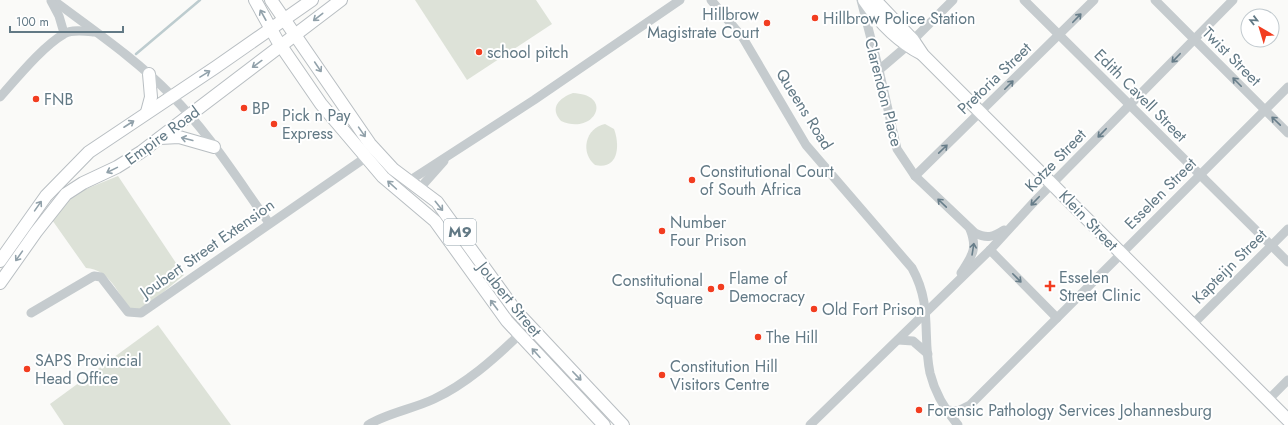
<svg xmlns="http://www.w3.org/2000/svg" width="1288" height="425" viewBox="0 0 1288 425" font-family="Jost,sans-serif">
<style>
.green{fill:#dde2d8}
.lines{fill:none;stroke-linecap:round;stroke-linejoin:round}
.stream{stroke:#bdcccf;stroke-width:2.5}
.major-casing{stroke:#b8bec2;stroke-width:14}
.minor{stroke:#c5cbce;stroke-width:9}
.major{stroke:#fff;stroke-width:12}
.oneway{stroke:#91a1aa}
.oneway2{stroke:#677d89}
.poi-dot{fill:#f23d20;stroke:#fff;stroke-width:1.5}
.labels{text-anchor:middle;stroke-width:4;stroke-linejoin:round;paint-order:stroke}
.shield{fill:#fff;stroke:#91a1aa;stroke-width:1}
.shield-label{font-size:15px;font-weight:bold;fill:#627985}
.poi-label{font-size:16px;fill:#627985;stroke:#fff;text-anchor:start}
.street-label{font-size:16px;fill:#627985;stroke:#fff}
</style>
<rect width="100%" height="100%" fill="#fafaf8"/>
<g class="green">
<path d="M415,0H536L552,24L467,80Z"/>
<path d="M573,93C615,95 594,136 561,121C549,108 559,98 573,93Z"/>
<path d="M605,124L614,129C620,145 619,170 595,165C580,153 585,128 605,124Z"/>
<path d="M118,176L184,275L143,309L130,311C119,294 109,269 86,268L50,217L76,193Z"/>
<path d="M158,325L231,425H64L50,404Z"/>
</g>
<g class="lines">
<path class="stream" d="M136,54L200,0"/>
<defs>
<g id="major">
<path d="M255,0L277,40L321,104L383,177L435,221L507,321L604,425"/>
<path d="M271,0L370,144L393,169L437,202L515,310L623,425"/>
<path d="M864,0C879,22 899,42 922,54"/>
<path d="M875,0L913,40L923,55L1288,420"/>
<path d="M147,112L151,97L149,74"/>
<path d="M160,138L179,137L214,147"/>
<path d="M0,261L46,196L89,152L216,67L312,0"/>
<path d="M0,283L36,232L66,194L83,183L117,167L141,152L341,0"/>
</g>
</defs>
<use href="#major" class="major-casing"/>
<g class="minor">
<path d="M53,0C93,30 136,59 171,95C209,133 238,180 269,223"/>
<path d="M711,0L743,38L806,145L912,268C933,306 922,335 930,373C935,393 945,410 958,425"/>
<path d="M861,0L879,70L897,149L915,176L975,233C987,239 993,237 1004,230"/>
<path d="M1024,0L1288,262"/>
<path d="M1155,0L1288,133"/>
<path d="M51,1L59,16L64,33"/>
<path d="M879,70L907,46L953,0"/>
<path d="M0,97C17,78 43,46 64,34C72,29 85,31 94,32"/>
<path d="M915,176L1094,0"/>
<path d="M409,181L534,100L680,0"/>
<path d="M420,188L444,161"/>
<path d="M990,250L1057,318"/>
<path d="M961,273C972,256 978,249 970,229"/>
<path d="M31,313L94,276L101,277L104,281L128,312L141,313L365,158"/>
<path d="M1192,325L1288,229"/>
<path d="M898,340L913,341L928,354"/>
<path d="M1268,400L1288,380"/>
<path d="M946,410L958,411L970,405L1288,87"/>
<path d="M368,425C387,413 413,409 434,399C466,384 494,359 519,335"/>
<path d="M810,425L990,250L1033,203L1233,0"/>
</g>
<use href="#major" class="major"/>
</g>
<defs><path id="oneway-shaft" d="M-6 0H5M1.5-3L5.5 0L1.5 3" fill="none" stroke-width="1.6" stroke-linecap="round" stroke-linejoin="round"/></defs>
<g class="oneway">
<use href="#oneway-shaft" transform="translate(263 15) rotate(-119)"/>
<use href="#oneway-shaft" transform="translate(318 17) rotate(142)"/>
<use href="#oneway-shaft" transform="translate(257 64) rotate(144)"/>
<use href="#oneway-shaft" transform="translate(318 67) rotate(56)"/>
<use href="#oneway-shaft" transform="translate(205 74) rotate(-32)"/>
<use href="#oneway-shaft" transform="translate(129 124) rotate(-33)"/>
<use href="#oneway-shaft" transform="translate(362 132) rotate(55)"/>
<use href="#oneway-shaft" transform="translate(187 139) rotate(-166)"/>
<use href="#oneway-shaft" transform="translate(112 170) rotate(154)"/>
<use href="#oneway-shaft" transform="translate(392 185) rotate(-138)"/>
<use href="#oneway-shaft" transform="translate(38 206) rotate(-55)"/>
<use href="#oneway-shaft" transform="translate(439 206) rotate(51)"/>
<use href="#oneway-shaft" transform="translate(19 256) rotate(125)"/>
<use href="#oneway-shaft" transform="translate(494 305) rotate(-127)"/>
<use href="#oneway-shaft" transform="translate(536 353) rotate(-132)"/>
<use href="#oneway-shaft" transform="translate(577 376) rotate(46)"/>
</g>
<g class="oneway2">
<use href="#oneway-shaft" transform="translate(1077 18) rotate(-46)"/>
<use href="#oneway-shaft" transform="translate(1176 58) rotate(134)"/>
<use href="#oneway-shaft" transform="translate(1237 82) rotate(-135)"/>
<use href="#oneway-shaft" transform="translate(1009 85) rotate(-45)"/>
<use href="#oneway-shaft" transform="translate(1276 121) rotate(-136)"/>
<use href="#oneway-shaft" transform="translate(1102 133) rotate(134)"/>
<use href="#oneway-shaft" transform="translate(943 149) rotate(-44)"/>
<use href="#oneway-shaft" transform="translate(1035 201) rotate(134)"/>
<use href="#oneway-shaft" transform="translate(942 203) rotate(-136)"/>
<use href="#oneway-shaft" transform="translate(973 249) rotate(-81)"/>
<use href="#oneway-shaft" transform="translate(1017 278) rotate(45)"/>
</g>
<g class="poi-dot">
<circle cx="815" cy="18" r="4"/>
<circle cx="767" cy="23" r="4"/>
<circle cx="479" cy="52" r="4"/>
<circle cx="36" cy="99" r="4"/>
<circle cx="244" cy="108" r="4"/>
<circle cx="274" cy="124" r="4"/>
<circle cx="692" cy="180" r="4"/>
<circle cx="662" cy="231" r="4"/>
<path d="M1048 280h4v4h4v4h-4v4h-4v-4h-4v-4h4z"/>
<circle cx="721" cy="287" r="4"/>
<circle cx="711" cy="289" r="4"/>
<circle cx="814" cy="309" r="4"/>
<circle cx="758" cy="337" r="4"/>
<circle cx="27" cy="369" r="4"/>
<circle cx="662" cy="375" r="4"/>
<circle cx="919" cy="410" r="4"/>
</g>
<g class="labels">
<rect class="shield" x="444" y="219" width="32" height="26" rx="3"/>
<g class="shield-label">
<text x="460" y="237">M9</text>
</g>
<g class="poi-label">
<text x="759" y="20" text-anchor="end">Hillbrow<tspan x="759" dy="18">Magistrate Court</tspan></text>
<text x="823" y="24">Hillbrow Police Station</text>
<text x="487" y="58">school pitch</text>
<text x="44" y="105">FNB</text>
<text x="252" y="114">BP</text>
<text x="282" y="121">Pick n Pay<tspan x="282" dy="18">Express</tspan></text>
<text x="700" y="177">Constitutional Court<tspan x="700" dy="18">of South Africa</tspan></text>
<text x="670" y="228">Number<tspan x="670" dy="18">Four Prison</tspan></text>
<text x="1059" y="283">Esselen<tspan x="1059" dy="18">Street Clinic</tspan></text>
<text x="729" y="284">Flame of<tspan x="729" dy="18">Democracy</tspan></text>
<text x="703" y="286" text-anchor="end">Constitutional<tspan x="703" dy="18">Square</tspan></text>
<text x="822" y="315">Old Fort Prison</text>
<text x="766" y="343">The Hill</text>
<text x="35" y="366">SAPS Provincial<tspan x="35" dy="18">Head Office</tspan></text>
<text x="670" y="372">Constitution Hill<tspan x="670" dy="18">Visitors Centre</tspan></text>
<text x="927" y="416">Forensic Pathology Services Johannesburg</text>
</g>
<g class="street-label">
<text transform="translate(1232 56) rotate(45)" y="6">Twist Street</text>
<text transform="translate(994 78) rotate(-44)" y="6">Pretoria Street</text>
<text transform="translate(884 92) rotate(76)" y="6">Clarendon Place</text>
<text transform="translate(1141 95) rotate(45)" y="6">Edith Cavell Street</text>
<text transform="translate(805 109) rotate(58)" y="6">Queens Road</text>
<text transform="translate(162 135) rotate(-36)" y="6">Empire Road</text>
<text transform="translate(1055 160) rotate(-46)" y="6">Kotze Street</text>
<text transform="translate(1160 193) rotate(-45)" y="6">Esselen Street</text>
<text transform="translate(1089 220) rotate(46)" y="6">Klein Street</text>
<text transform="translate(207 248) rotate(-35)" y="6">Joubert Street Extension</text>
<text transform="translate(1229 266) rotate(-45)" y="6">Kapteijn Street</text>
<text transform="translate(510 299) rotate(51)" y="6">Joubert Street</text>
</g>
</g>
<g transform="translate(1260 28) rotate(322)"><circle r="19" fill="#ffffff" stroke="#c0c9ce"/>
<path d="M0-3L7 15L0 10L-7 15Z" fill="#f23d20"/>
<text y="-6" font-size="11" font-weight="bold" text-anchor="middle" fill="#627985">N</text>
</g>
<path d="M10 26v6h113v-6" fill="none" stroke="#627985" stroke-width="2"/>
<text x="16" y="26" font-size="12" fill="#627985" stroke="#ffffff" stroke-width="3" paint-order="stroke">100 m</text>
</svg>
